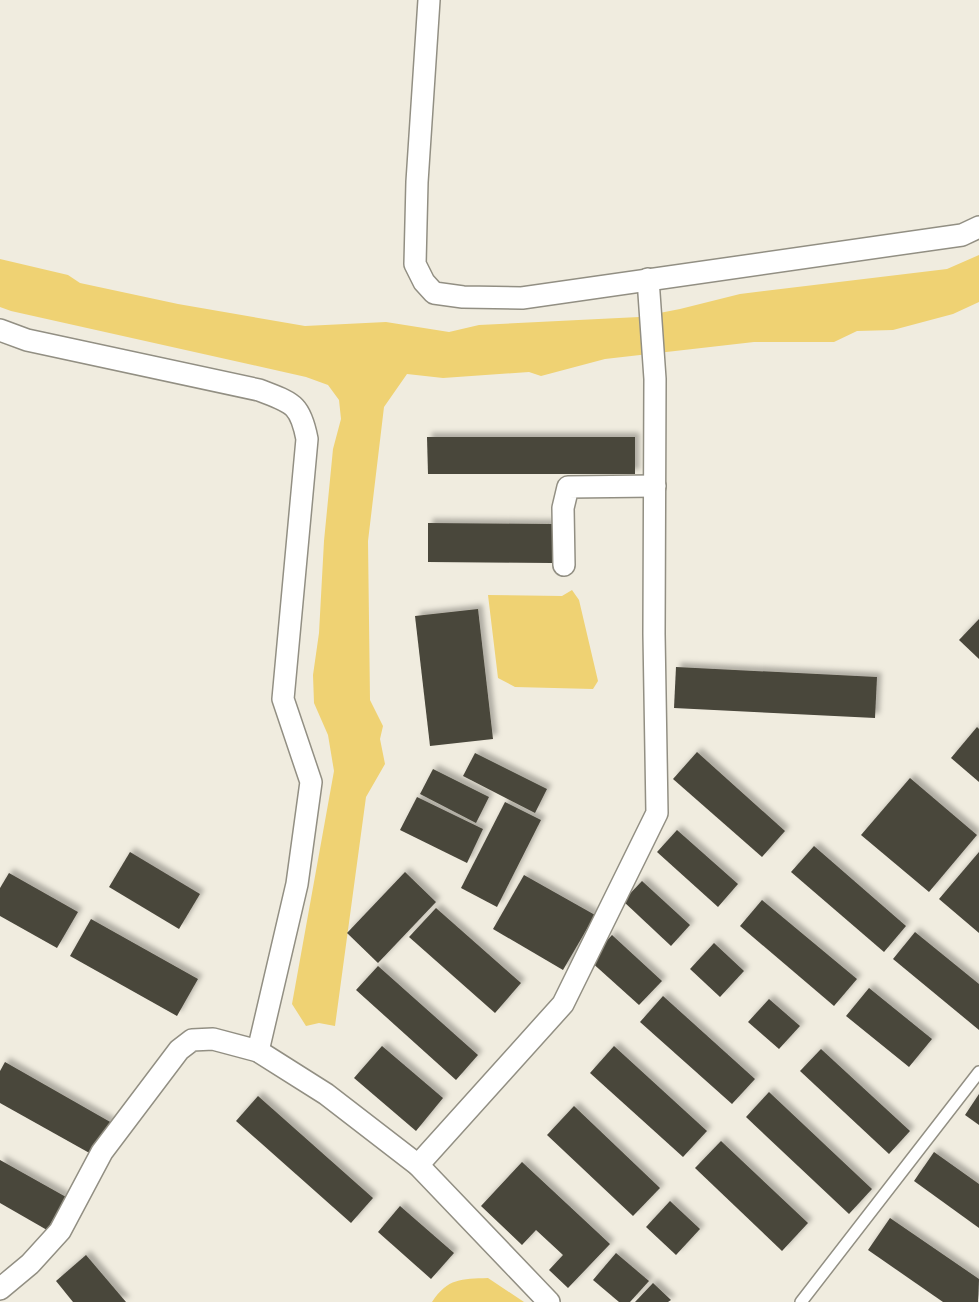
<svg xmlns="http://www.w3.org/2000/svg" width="979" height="1302" viewBox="0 0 979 1302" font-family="'Titillium Web',sans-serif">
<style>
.water{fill:#efd273}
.building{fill:#49463b;filter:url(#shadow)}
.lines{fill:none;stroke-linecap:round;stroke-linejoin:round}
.lane-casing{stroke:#928f83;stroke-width:14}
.street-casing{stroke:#928f83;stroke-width:24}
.lane{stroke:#fff;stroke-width:11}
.street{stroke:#fff;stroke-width:21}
</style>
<defs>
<filter id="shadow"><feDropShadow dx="4.5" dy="-4.5" stdDeviation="2.5" flood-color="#0004"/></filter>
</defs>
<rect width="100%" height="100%" fill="#f0ecdf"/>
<g class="water">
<path d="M979,255V302L953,314L893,330L857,331L834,342H754L605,359L541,376L529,372L443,378L407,374L384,407L368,541L370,700L383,726L380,739L385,764L366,797L335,1026L319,1023L306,1026L292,1004L334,771L328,735L314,703L313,675L319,633L324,541L333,449L341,419L339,400L328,385L306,377L11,311L0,307V259L68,275L80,283L178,304L305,326L386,322L449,332L479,325L639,317L680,309L740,294L947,269Z"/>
<path d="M572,590L579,600L598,681L593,689L515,687L498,678L488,595L562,596Z"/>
<path d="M488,1278L524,1302H432C448,1278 461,1279 488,1278Z"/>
</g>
<g class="building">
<path d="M427,437H635V474H428Z"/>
<path d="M428,523L552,524V563L428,562Z"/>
<path d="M478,609L493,739L430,746L415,616Z"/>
<path d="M979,619V659L959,640Z"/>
<path d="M676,667L877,677L875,718L674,708Z"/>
<path d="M977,727L979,729V782L951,758Z"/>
<path d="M697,752L785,831L762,857L673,779Z"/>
<path d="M475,753L547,789L535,813L463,776Z"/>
<path d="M433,769L489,797L476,823L420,794Z"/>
<path d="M910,778L977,835L929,892L861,835Z"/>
<path d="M417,797L483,829L467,863L400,830Z"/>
<path d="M505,802L541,820L497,907L461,888Z"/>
<path d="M677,830L738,884L718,907L657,852Z"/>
<path d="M814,846L906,926L884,952L791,872Z"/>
<path d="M130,852L200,894L179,929L109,887Z"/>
<path d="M979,852V933L939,899Z"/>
<path d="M405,872L436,902L378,963L347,933Z"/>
<path d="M9,873L78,912L57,948L0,916V888Z"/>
<path d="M524,875L595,915L563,970L493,929Z"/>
<path d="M642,881L690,925L671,946L623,901Z"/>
<path d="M762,900L857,979L834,1006L740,926Z"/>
<path d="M436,908L521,983L495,1013L409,937Z"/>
<path d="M91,919L198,979L177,1016L70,956Z"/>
<path d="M915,932L979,984V1030L893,959Z"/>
<path d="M612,935L662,981L639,1005L589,960Z"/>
<path d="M714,943L744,971L720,997L690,969Z"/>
<path d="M378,966L478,1055L456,1080L356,990Z"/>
<path d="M869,988L932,1039L909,1067L846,1016Z"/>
<path d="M663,996L755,1079L732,1104L640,1022Z"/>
<path d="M769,999L800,1026L779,1049L748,1022Z"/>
<path d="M382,1046L443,1098L416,1131L354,1078Z"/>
<path d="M614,1046L707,1131L683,1157L590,1073Z"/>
<path d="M821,1049L910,1131L889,1154L800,1071Z"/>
<path d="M5,1062L112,1123L93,1155L0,1103V1071Z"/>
<path d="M769,1092L872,1189L849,1214L746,1117Z"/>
<path d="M979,1094V1125L965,1115Z"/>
<path d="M258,1096L373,1198L351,1223L236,1121Z"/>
<path d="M574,1106L660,1188L633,1216L547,1135Z"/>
<path d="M721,1141L808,1223L782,1251L695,1168Z"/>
<path d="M934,1152L979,1184V1228L914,1181Z"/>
<path d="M0,1160L66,1197L47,1230L0,1203Z"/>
<path d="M522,1162L610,1244L568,1288L549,1270L563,1255L536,1230L522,1245L481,1206Z"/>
<path d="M670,1201L700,1229L676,1255L646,1227Z"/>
<path d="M400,1206L454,1253L431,1279L378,1232Z"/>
<path d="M890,1218L979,1279L978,1302H943L868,1250Z"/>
<path d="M616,1253L649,1281L630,1302H619L593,1280Z"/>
<path d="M86,1255L126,1302H73L56,1281Z"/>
<path d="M653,1283L671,1300L668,1302H635Z"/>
</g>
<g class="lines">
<defs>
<path id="lane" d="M801,1302L979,1072"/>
<g id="street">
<path d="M429,0L417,182L415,264L424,282L434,293L463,297L522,298L962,235L979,227"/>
<path d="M0,330L27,340L259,390C292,403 300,403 307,439L283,699L311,782L297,884L258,1051"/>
<path d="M564,565L563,508L568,487L655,486"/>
<path d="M418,1165L563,1004L657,813L654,634L655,379L648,279"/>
<path d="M0,1289L30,1264L60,1231L102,1152L179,1050L192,1040L213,1039L258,1051L326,1094L418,1165L549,1302"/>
</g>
</defs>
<use href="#lane" class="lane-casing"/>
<use href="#street" class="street-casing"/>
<use href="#lane" class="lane"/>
<use href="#street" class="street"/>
</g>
</svg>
